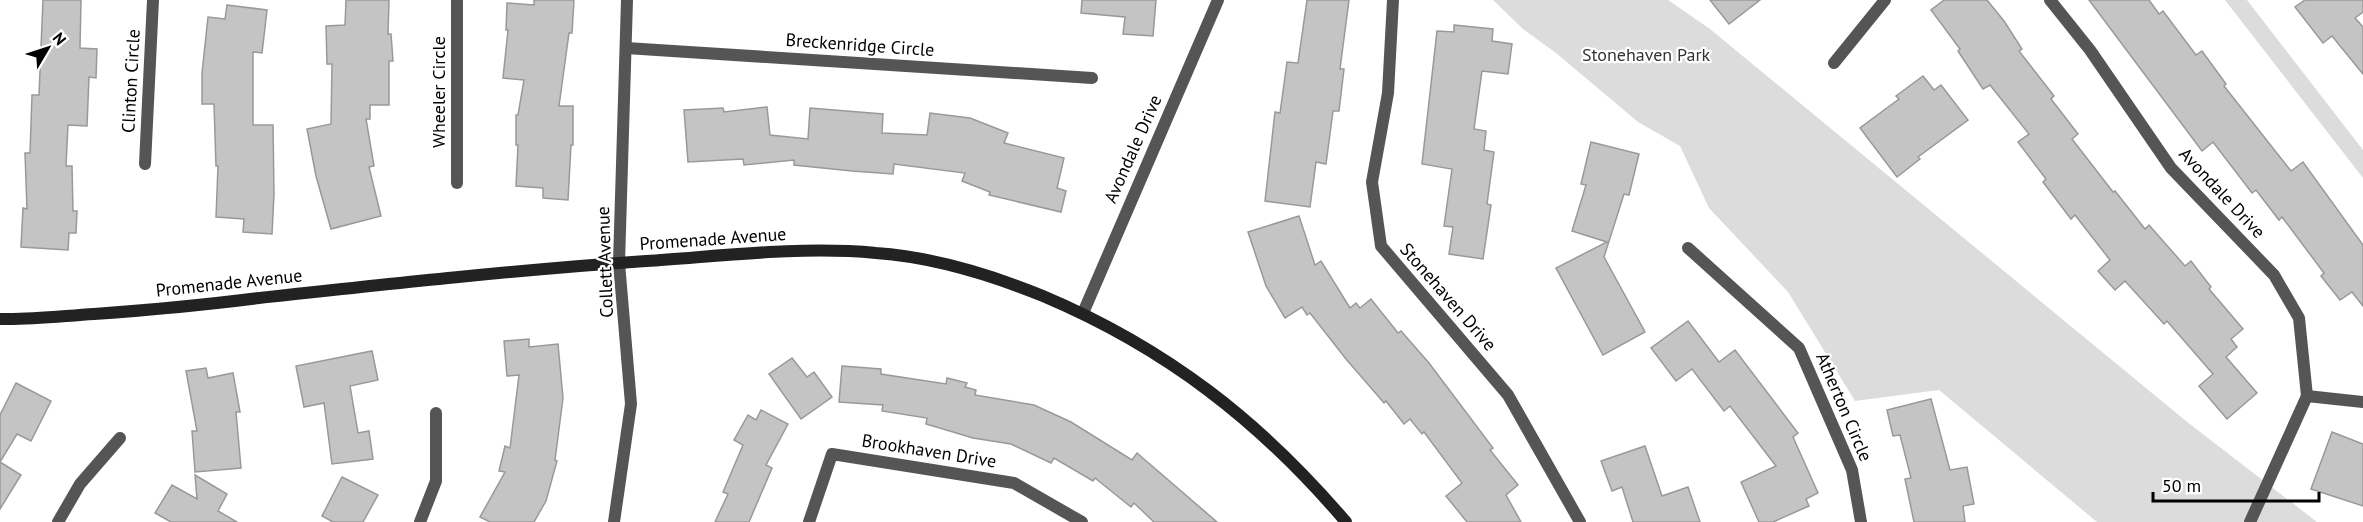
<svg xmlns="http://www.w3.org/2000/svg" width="2363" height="522" viewBox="0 0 2363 522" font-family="'PT Sans',sans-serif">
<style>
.green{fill:#dcdcdc}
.building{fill:#c4c4c4;stroke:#999;stroke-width:1.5}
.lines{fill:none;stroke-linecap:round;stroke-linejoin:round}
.minor{stroke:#555;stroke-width:12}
.tertiary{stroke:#555;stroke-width:12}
.secondary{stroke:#222;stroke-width:12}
.labels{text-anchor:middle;stroke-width:4.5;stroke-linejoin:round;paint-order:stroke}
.street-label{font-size:18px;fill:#000;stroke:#fff}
.park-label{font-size:18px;fill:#333;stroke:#fff}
</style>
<rect width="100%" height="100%" fill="#fff"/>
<g class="green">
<path d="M1493,0H1668L1710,29L2186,421L2317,522H2097L1939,390L1855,401L1788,292L1709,208L1680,146L1638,122L1556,53L1523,29Z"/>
<path d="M2225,0H2247L2363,150V178Z"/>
</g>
<g class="building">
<path d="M43,0H81L80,48L97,49L96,78L89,77L87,126L68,125L66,166H72L73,211H77L76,233H69L68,250L21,247L23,208L27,209L25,153H30L32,95H39Z"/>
<path d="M346,0H389L388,34H391L393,61H389V105H370V119H366L374,166L369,167L381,216L331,229L316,176L307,129L331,124L332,64H327L326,26L345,25Z"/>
<path d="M534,0H574L572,33H569L559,106H573V145H571L568,200L543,198V188L516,186L518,145H516V115H518L524,80L503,78L508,30H506L507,3L534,5Z"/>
<path d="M1082,0H1156L1153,36L1123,34L1125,17L1081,13Z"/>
<path d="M1307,0H1349L1340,69H1344L1339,111H1333L1326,164L1316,162L1310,207L1265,201L1275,112L1280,113L1287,62L1298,63Z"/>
<path d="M1710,0H1760L1729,24Z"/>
<path d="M1944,0H1987L2004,21L2022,49L2019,51L2054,96L2051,99L2078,134L2072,139L2113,192L2115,191L2145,229L2149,225L2185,266L2191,261L2211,287L2209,289L2243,329L2231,339L2237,347L2226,357L2257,393L2227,419L2199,386L2213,374L2167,321L2164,324L2125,281L2115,290L2098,271L2110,260L2075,215L2071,219L2043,182L2046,179L2018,142L2029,134L1990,85L1983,89L1958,51L1960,49L1931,10Z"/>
<path d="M2089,0H2149L2159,14L2163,11L2196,55L2202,51L2226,84L2224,86L2291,171L2303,162L2363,245V306L2352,292L2340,300L2321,276L2324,273L2282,217L2279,220L2256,190L2252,193L2213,142L2202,151Z"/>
<path d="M2305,0H2363V12L2355,18L2363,27V74L2332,36L2323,43L2295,7Z"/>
<path d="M227,5L267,10L262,53L253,52V125H273L274,194L272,234L243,232L244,219L216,217L218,166H216L214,104H202V73L208,17L225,19Z"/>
<path d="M1454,25L1493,29L1492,41L1512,44L1508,74L1482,71L1474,129L1486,131L1484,150L1494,152L1487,204L1491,205L1483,259L1449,254L1453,227L1444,226L1452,169L1422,164L1437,31L1454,32Z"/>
<path d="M1923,76L1934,90L1941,85L1968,120L1918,157L1920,159L1897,177L1860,128L1899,99L1896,96Z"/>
<path d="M767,107L770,135L808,139L810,108L883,114L882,133L927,135L930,113L970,118L1008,133L1004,143L1064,158L1057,188L1066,191L1061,212L989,195L990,192L962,181L965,173L894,164L893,174L852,171L794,165V160L744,165L743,159L688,162L684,110L723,108L724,112Z"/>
<path d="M1591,142L1639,154L1629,195L1624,194L1604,257L1645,332L1603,355L1556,268L1607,242L1572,231L1586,185L1581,184Z"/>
<path d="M1299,216L1315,265L1321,261L1350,308L1356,303L1360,308L1371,299L1398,333L1401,331L1429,363L1493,448L1490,450L1518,485L1506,495L1521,522H1467L1446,496L1462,483L1424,432L1422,434L1410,419L1404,424L1386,401L1384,403L1346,359L1310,313L1307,315L1302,307L1285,318L1266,286L1248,232Z"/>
<path d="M1688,321L1719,362L1735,350L1798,433L1793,437L1818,493L1806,499L1809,506L1773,522H1759L1741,482L1776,466L1730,406L1724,411L1692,369L1676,381L1651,348Z"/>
<path d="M529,339V347L558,344L563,398L555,460L557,461L546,501L534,522H490L480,517L505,472L499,471L505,446L510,448L519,375L507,376L504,341Z"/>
<path d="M372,351L378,380L350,386L358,433L369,431L373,459L332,464L324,403L304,407L296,366Z"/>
<path d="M792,358L807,377L814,372L832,397L801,419L769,374Z"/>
<path d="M842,366L881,369V374L946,384L947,378L967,383L965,387L976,390L975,395L1034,405L1071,422L1132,460L1137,453L1217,522H1154L1134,503L1131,507L1095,478L1093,481L1054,458L1051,463L1011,444L973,438L926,424L927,418L882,411L883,405L839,402Z"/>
<path d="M206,368L208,378L233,373L240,412H236L241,468L195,472L192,431H197L186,371Z"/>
<path d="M16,383L51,401L31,441L17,434L0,462V415Z"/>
<path d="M1931,399L1950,470L1967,467L1974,504L1963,506L1965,522H1914L1905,479L1911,478L1900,435L1893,436L1887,410Z"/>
<path d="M761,410L788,424L766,465L772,468L749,522H715L728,494L723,492L743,445L734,440L748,415L756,420Z"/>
<path d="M2332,432L2363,444V506L2311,489Z"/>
<path d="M1645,446L1662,496L1688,487L1700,522H1633L1622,487L1612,491L1601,461Z"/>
<path d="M0,462L21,475L0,509Z"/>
<path d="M195,475L227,494L218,511L237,522H171L155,513L172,485L197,499Z"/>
<path d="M342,477L378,495L363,522H333L322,516Z"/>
</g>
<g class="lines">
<g class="minor">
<path d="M457,0V183"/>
<path d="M1393,0L1388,93L1372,182L1381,246L1508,395L1580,522"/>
<path d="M2050,0L2090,50L2171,168L2274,275L2299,318L2307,396"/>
<path d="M626,48L1092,78"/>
<path d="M1834,63L1885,0"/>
<path d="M145,164L153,0"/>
<path d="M1688,248L1799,348L1852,470L1861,522"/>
<path d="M1083,313L1218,0"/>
<path d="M2307,396L2363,402"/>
<path d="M58,522L80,484L120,438"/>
<path d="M420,522L436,481V413"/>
<path d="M809,522L832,454L1014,483L1082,522"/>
<path d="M2250,522L2307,396"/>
</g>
<path class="tertiary" d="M614,522L631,404L619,263L627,0"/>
<path class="secondary" d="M0,319C31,320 62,316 94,314C149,310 204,305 259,298C388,284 516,270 646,261C722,256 800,246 876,253C934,257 989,274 1043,296C1166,348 1260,421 1346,522"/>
</g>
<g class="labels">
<g class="street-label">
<text transform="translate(860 45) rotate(4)" y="6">Breckenridge Circle</text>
<text transform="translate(131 81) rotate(-87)" y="6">Clinton Circle</text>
<text transform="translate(439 92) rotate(-90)" y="6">Wheeler Circle</text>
<text transform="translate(1133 149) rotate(-66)" y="6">Avondale Drive</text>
<text transform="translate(2222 193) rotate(47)" y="6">Avondale Drive</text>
<text transform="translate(713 239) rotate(-4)" y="6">Promenade Avenue</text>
<text transform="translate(605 262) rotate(-92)" y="6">Collett Avenue</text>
<text transform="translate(229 283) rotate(-6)" y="6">Promenade Avenue</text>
<text transform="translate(1448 297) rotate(49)" y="6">Stonehaven Drive</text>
<text transform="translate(1844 407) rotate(67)" y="6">Atherton Circle</text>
<text transform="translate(929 451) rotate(9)" y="6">Brookhaven Drive</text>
</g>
<g class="park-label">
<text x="1646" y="61">Stonehaven Park</text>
</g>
</g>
<g transform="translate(48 48) rotate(51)" stroke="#ffffff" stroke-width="4.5" paint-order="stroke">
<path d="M0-4.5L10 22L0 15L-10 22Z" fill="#000000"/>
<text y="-9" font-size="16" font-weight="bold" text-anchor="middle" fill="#000000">N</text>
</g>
<path d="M2153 492v9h166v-9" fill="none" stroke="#000000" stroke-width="3"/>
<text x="2162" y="492" font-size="18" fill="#000000" stroke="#ffffff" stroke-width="4.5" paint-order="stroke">50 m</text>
</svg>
